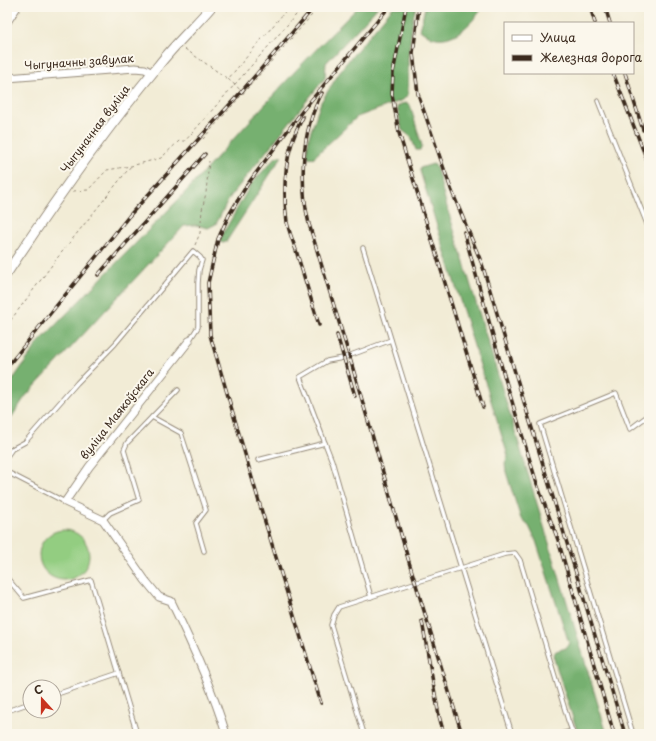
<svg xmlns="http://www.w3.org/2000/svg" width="656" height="741" viewBox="0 0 656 741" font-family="'Playpen Sans',sans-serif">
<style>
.green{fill:#93cd81;stroke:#677c50}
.forest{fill:#76b06f;stroke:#586d46}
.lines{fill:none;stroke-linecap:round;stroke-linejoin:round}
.service-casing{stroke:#968b7a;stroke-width:5.5}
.minor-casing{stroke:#968b7a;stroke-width:9}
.tertiary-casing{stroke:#968b7a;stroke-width:11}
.path{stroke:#968b7a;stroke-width:1;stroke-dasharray:3 3;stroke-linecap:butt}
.service{stroke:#fff;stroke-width:3.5}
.minor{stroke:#fff;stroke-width:7}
.tertiary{stroke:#fff;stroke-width:9}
.rail-casing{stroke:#3b2a1e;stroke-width:3.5}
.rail{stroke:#fbf7ec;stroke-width:2;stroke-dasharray:6;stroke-linecap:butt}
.labels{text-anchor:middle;stroke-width:4;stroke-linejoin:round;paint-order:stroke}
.street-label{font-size:11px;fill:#3b2a1e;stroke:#fbf7ec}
</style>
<rect width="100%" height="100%" fill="#fbf7ec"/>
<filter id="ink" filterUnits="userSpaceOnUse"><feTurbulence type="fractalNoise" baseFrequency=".025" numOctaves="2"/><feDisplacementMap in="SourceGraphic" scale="8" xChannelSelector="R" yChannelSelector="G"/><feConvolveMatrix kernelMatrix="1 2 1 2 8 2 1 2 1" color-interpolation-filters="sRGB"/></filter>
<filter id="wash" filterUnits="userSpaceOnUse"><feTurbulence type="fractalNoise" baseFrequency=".012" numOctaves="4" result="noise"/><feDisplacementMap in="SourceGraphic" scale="16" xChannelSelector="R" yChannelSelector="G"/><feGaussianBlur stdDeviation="0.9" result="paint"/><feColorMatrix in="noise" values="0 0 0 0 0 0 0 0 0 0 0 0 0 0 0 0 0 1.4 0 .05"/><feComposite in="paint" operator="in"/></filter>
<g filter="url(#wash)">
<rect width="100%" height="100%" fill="#f2ecd6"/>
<circle class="green" cx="64" cy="555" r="25"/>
<g class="forest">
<path d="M358,7H378L326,63L325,78L230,197L216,224L208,228L195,225L184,226L25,397L7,424V388L39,342L179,199L298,68Z"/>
<path d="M393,7H416L413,18L408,58V95L403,100L357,117L313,158L308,157L307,152L309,137L321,102L343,67Z"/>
<path d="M425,7H483C469,28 445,51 420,30Z"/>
<path d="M407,103L410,105L422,146L420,150H416L411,137L402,130L397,107L401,104Z"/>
<path d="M279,156H282L226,242L223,243L220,242V239L251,184L276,157Z"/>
<path d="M433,164L436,166L447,207L607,734H578L555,662L553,655L556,651L566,648L569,643L536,541L529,526L521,519L506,472L505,463L508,456L420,171V168Z"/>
</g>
</g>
<g filter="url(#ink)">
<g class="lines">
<defs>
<g id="service">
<path d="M598,101L649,229"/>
<path d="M363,248L512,734"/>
<path d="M152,417L181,433L206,510L196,523L204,551"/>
<path d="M325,443L332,461L371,597"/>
<path d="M7,456L12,449L25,442L77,383L115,344L193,251L200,257L202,260L199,270L198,283V327L189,341"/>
<path d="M258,460L325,443L300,377L327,361L343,358L391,340"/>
<path d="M7,472L65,502"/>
<path d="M103,520L110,513L139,500L124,450L127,443L178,390"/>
<path d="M7,578L24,598L91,580L137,734"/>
<path d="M54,695L119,673"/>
<path d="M7,711L30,703"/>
<path d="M364,734L331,625L334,615L339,607L505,554L515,553L520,560L568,720L572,731"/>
<path d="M561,734L572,731L573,734"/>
<path d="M633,734L540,424L616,393L630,429L649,415"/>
</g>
<g id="minor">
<path d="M7,22L17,7"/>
<path d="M7,78L135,68L145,69L152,73"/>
<path d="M189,341L89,467L65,502L103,520L145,580L159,597L171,601C192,644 212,688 226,734"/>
</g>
<path id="tertiary" d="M7,273C54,202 104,131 158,66C174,45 194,27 211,7"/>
</defs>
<use href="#service" class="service-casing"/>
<use href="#minor" class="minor-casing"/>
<use href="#tertiary" class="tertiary-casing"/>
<g class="path">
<path d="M301,9L310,16"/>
<path d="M185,49L228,79"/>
<path d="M244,93L228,79L289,7"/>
<path d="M203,139L319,7"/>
<path d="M73,191L88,190L107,170L131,166L161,158L179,141H185L303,7"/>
<path d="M195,245L200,233L202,210L206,193L209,161"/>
<path d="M7,325L58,257L131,166"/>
</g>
<use href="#service" class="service"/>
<use href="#minor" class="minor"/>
<use href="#tertiary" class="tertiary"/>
<defs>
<g id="rail">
<path d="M406,7L393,73L392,94L399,133L483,407"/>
<path d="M419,7L413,53L418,94L451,189L482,264L625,734"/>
<path d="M590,7L595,23"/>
<path d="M605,7L610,23"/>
<path d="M613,73L649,165"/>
<path d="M625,73L643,130"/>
<path d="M322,93C301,132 299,181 309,224L349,355L409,562L462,734"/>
<path d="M303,117C285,148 282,187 287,222C289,233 295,245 298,257C305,279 312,302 319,325"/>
<path d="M464,232L504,375L537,484L558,540L614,734"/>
<path d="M98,275L205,154"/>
<path d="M337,335L355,396"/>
<path d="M7,367L129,216L242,91L314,7"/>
<path d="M422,621L439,716L444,734"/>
<path d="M321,703L262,512L210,335L208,283L218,239L229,215L247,185L303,110L389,7"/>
</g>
</defs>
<use href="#rail" class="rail-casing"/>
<use href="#rail" class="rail"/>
</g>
</g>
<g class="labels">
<g class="street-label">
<text transform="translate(79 62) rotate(-4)" y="4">Чыгуначны завулак</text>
<text transform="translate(95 129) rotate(-53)" y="4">Чыгуначная вуліца</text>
<text transform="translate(117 414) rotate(-52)" y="4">вуліца Маякоўскага</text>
</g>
</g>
<rect width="656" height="741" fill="none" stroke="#fbf7ec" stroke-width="24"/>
<rect x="504" y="22" width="130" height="52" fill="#fbf7ec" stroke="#aea59a"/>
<rect x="512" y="35" width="20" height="6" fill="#ffffff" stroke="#aea59a"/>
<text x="540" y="42" font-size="12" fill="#3b2a1e">Улица</text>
<rect x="512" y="55" width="20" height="6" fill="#3b2a1e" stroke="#aea59a"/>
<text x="540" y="62" font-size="12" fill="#3b2a1e">Железная дорога</text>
<g transform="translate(42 699) rotate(339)"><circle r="19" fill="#fbf7ec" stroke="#aea59a"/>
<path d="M0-3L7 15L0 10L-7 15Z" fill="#c8321e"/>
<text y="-6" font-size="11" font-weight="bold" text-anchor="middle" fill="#3b2a1e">С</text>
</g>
</svg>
